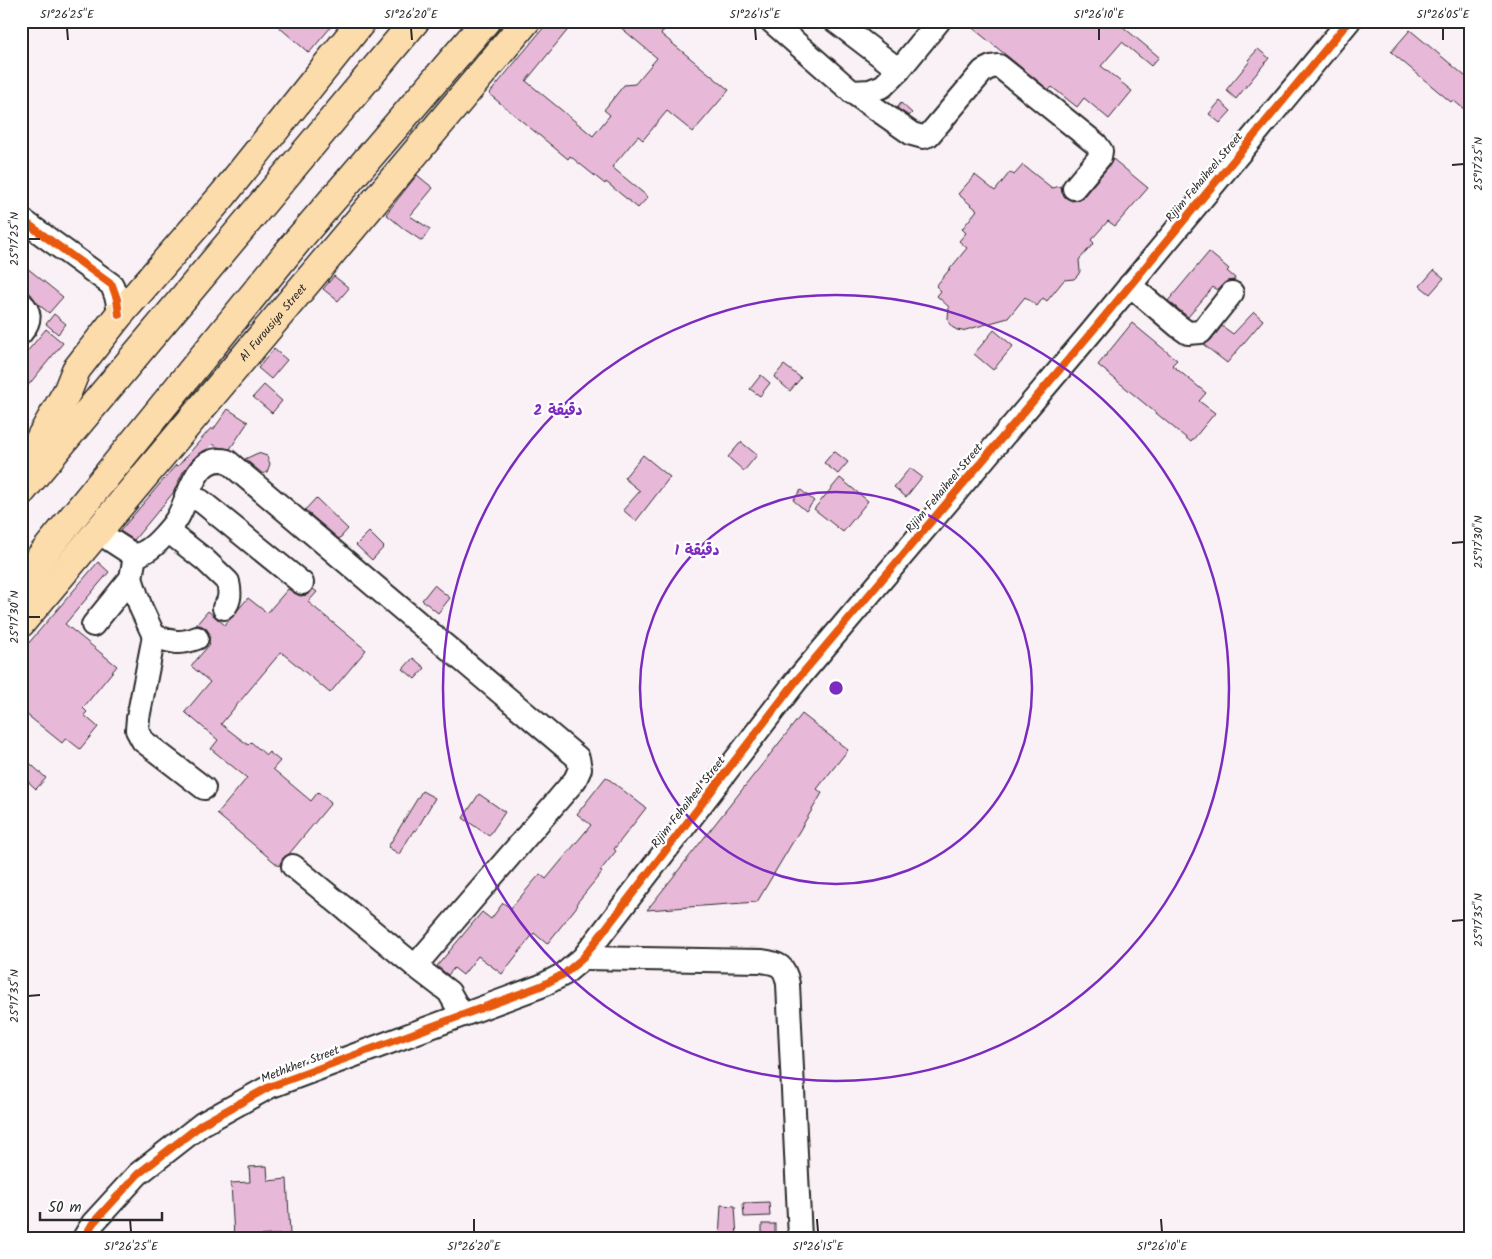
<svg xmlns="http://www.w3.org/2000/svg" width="1492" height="1259" viewBox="0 0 1492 1259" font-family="Kalam,'Playpen Sans Arabic',sans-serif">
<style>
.building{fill:#e8b8d9;stroke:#2b2b2b}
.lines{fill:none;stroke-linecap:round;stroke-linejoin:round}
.minor-casing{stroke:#2b2b2b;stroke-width:26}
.major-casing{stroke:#2b2b2b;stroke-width:31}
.highway-casing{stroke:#2b2b2b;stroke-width:31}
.minor{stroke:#fff;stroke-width:22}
.major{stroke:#fddcac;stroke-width:28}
.highway{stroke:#fddcac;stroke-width:28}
.cycleway-casing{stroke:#fff;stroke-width:11}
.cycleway{stroke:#e8590c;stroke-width:8}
.ticks{fill:none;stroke:#2b2b2b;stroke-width:2}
.ring{fill:none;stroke:#7b2cbf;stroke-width:2.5}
.labels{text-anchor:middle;stroke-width:4.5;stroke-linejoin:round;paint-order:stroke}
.street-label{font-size:12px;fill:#2b2b2b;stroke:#fff}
.centre{fill:#7b2cbf;stroke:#fff;stroke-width:2.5}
.ring-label{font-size:15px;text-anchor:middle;font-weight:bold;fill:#7b2cbf;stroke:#fff;stroke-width:4.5;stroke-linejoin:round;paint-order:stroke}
.neatline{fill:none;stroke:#2b2b2b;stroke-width:2}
.ticks-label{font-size:12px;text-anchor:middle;fill:#2b2b2b}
</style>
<rect width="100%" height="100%" fill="#faf1f7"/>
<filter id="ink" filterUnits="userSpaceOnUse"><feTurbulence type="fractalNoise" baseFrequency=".02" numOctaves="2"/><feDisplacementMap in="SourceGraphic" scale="10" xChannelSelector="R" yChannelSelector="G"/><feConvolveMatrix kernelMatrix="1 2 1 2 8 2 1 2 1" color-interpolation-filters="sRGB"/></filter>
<g filter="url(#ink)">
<g class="building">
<path d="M272,21H336L309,53Z"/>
<path d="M549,21H575L526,81L593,136L610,115L604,110L624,85L635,84L657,58L613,21H671L661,34L729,90L693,132L667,111L643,140L638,136L612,167L648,197L638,208L606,182L605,184L570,156L568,159L489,94Z"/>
<path d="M964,21H1116L1159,57L1151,66L1122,42L1101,66L1132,91L1109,119L1084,98L1077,107L1052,87L1049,90Z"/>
<path d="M1410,30L1471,81V103L1465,110L1453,100L1451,102L1391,52Z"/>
<path d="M1258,49L1269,58L1236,99L1226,90L1250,61L1248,60Z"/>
<path d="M1220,101L1231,111L1220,123L1209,114Z"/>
<path d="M901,103L912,113L909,116L897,108Z"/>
<path d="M1113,159L1148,188L1115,226L1108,221L1091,240L1094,243L1079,260L1080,271L1078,275L1074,279L1064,280L1047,301L1043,298L1037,306L1025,297L1008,318L962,331L957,330L952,327L949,323L948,318L949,307L937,296L941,291L936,286L967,248L959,241L966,233L962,229L977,210L958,194L975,175L995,191L1010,172L1014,175L1023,165L1052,188L1061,186L1062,193L1066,198L1072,201L1078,200L1084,196L1110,165Z"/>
<path d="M417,175L433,188L410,216L430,229L422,241L404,229L386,214Z"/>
<path d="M1209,252L1229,269L1227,271L1235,278L1234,280L1227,281L1217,290L1213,287L1188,317L1168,301Z"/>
<path d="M21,263L63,297L49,313L38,304L31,294L21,290Z"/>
<path d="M1434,270L1444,278L1430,294L1420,286Z"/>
<path d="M334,276L349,288L338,301L323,289Z"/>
<path d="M1254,312L1263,320L1227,363L1204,345L1211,340L1222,326L1233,334Z"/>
<path d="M54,314L66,324L58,334L46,324Z"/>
<path d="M1132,323L1177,360L1172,365L1206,393L1199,401L1215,413L1191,442L1098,365Z"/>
<path d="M46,329L63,343L21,394V359Z"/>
<path d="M994,330L1013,346L993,370L974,354Z"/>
<path d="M274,349L287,360L271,379L258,368Z"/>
<path d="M784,365L801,378L790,391L774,377Z"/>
<path d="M761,375L770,383L760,396L750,389Z"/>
<path d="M264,385L282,401L272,413L253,397Z"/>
<path d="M228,409L248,422L230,449L217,447L213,444L208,449L199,453L192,460L183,472L173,493L134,540L120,531L176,465L178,466L211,428L213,430Z"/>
<path d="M741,442L757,455L744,471L728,457Z"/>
<path d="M834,451L848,462L838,474L824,463Z"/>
<path d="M258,453L267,456L270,464L267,472L263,474L245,459Z"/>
<path d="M643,455L670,477L636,521L623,510L640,491L624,478Z"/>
<path d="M910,468L922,477L906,497L894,487Z"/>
<path d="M840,478L868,501L843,532L814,509Z"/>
<path d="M801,490L814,501L806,511L793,500Z"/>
<path d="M316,498L348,529L339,539L305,510Z"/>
<path d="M369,532L384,547L372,560L356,545Z"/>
<path d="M98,562L109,572L65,624L117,666L83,708L87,712L84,715L98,727L80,749L66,738L62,743L21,710V652Z"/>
<path d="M434,585L450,598L438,613L422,600Z"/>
<path d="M288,589L294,593L300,596L307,595L313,589L317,592L308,602L366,650L330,693L281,652L221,724L248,745L251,742L266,755L269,752L280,761L273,769L311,801L318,792L331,803L289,854L283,858L279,866L217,814L247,778L211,749L218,740L185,712L210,682L191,666L210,644L209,643L210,634L206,628L200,625H196L208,611L225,625L248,598L267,613Z"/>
<path d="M413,658L425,668L415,679L403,669Z"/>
<path d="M802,714L848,750L817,789L822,793L757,902L647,910Z"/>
<path d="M21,755L46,778L36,789L21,775Z"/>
<path d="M606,777L646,808L614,849L616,851L600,871L602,872L576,904L578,905L547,944L534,933L502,974L478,956L463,975L454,968L448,975L437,966L482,912L491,919L503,903L511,908L540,874L546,879L591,825L577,814Z"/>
<path d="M422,791L435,798L416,831L414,830L399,854L388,847Z"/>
<path d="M479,794L505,812L489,836L463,818Z"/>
<path d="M267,1166L268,1181L287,1179L290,1234L234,1237L231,1183L250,1182L249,1167Z"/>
<path d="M769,1202L770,1216L744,1217L743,1203Z"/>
<path d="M721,1205L735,1206L737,1238H719Z"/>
<rect x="762" y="1224" width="13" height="14"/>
</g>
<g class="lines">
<defs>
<g id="minor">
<path d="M771,21L852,92L870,91L883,86L899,70L939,21"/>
<path d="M835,21L899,70"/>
<path d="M852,92L912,134L923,137L929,135L983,71L991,67L999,66L1096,144L1101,151L1100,157L1074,188"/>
<path d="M21,219L112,285L117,299L119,315"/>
<path d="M1130,285L1178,326L1188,333L1201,332L1232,293"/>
<path d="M21,303C32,313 30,322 21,333"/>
<path d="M186,496L201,501L302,583"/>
<path d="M168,531L205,560L228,582C230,592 231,600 224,608"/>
<path d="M98,532L135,556"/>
<path d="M131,578L141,608L154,636C172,642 179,645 197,638"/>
<path d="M93,625L131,578L135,556C139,555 143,553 146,551C156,546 173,526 178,517C190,496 195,453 227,461L578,758L580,769L575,780L415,966"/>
<path d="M154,636L138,718L137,730L143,741L204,788"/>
<path d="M293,866L415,966L449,992L462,1015"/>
<path d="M583,958L761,961C779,963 785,966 788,984L800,1238"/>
<path d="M84,1238L93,1223L138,1174L202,1124L269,1087L541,986L564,974L583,958L796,681L1089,335L1349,21"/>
</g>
<g id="major">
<path d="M21,475L42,435L68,390L76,370L119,315L223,195L362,21"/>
<path id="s1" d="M21,623L526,21"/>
</g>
<g id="highway">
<path d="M21,492L415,21"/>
<path d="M21,581L298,240L486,21"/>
</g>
</defs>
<use href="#minor" class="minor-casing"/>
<use href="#major" class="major-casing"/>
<use href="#highway" class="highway-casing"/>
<use href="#minor" class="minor"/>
<use href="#major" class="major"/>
<use href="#highway" class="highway"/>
<defs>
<g id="cycleway">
<path d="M21,219L112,285L117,299L119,315"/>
<path d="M84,1238L93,1223L138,1174L202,1124L269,1087L541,986L564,974L583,958L796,681L1089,335L1349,21"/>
</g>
</defs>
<use href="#cycleway" class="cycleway-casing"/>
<use href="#cycleway" class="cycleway"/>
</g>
</g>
<path class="ticks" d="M67,28L68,40M411,28L412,40M755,28L756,40M1099,28V40M1443,28V40M1452,165L1464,164M28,239H40M1452,543L1464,542M28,617H40M1452,921L1464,920M28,996L40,995M130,1219L131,1232M474,1219V1232M817,1219L818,1232M1161,1219L1162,1232"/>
<g class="ring">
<circle cx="836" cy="688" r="196"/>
<circle cx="836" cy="688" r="393"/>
</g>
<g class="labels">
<g class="street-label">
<text transform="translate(1204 177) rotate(-50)" y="4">Rijim Fehaiheel Street</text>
<text dy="4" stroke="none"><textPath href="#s1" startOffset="392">Al Furousiya Street</textPath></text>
<text transform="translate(944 488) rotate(-50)" y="4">Rijim Fehaiheel Street</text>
<text transform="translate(688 802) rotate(-52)" y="4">Rijim Fehaiheel Street</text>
<text transform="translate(300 1064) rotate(-21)" y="4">Methkher Street</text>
</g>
</g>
<circle cx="836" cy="688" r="8" class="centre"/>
<g class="ring-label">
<text x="558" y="415">2 دقيقة</text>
<text x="697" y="555">1 دقيقة</text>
</g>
<rect width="1492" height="1259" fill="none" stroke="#fff" stroke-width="55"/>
<path d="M40 1212v8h122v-8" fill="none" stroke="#2b2b2b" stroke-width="2.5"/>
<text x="48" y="1212" font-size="15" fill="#2b2b2b" stroke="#ffffff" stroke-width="4" paint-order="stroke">50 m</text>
<rect x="28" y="28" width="1436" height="1204" class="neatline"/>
<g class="ticks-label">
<text x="67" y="18">51°26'25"E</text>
<text x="411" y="18">51°26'20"E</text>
<text x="755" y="18">51°26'15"E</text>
<text x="1099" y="18">51°26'10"E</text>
<text x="1443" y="18">51°26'05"E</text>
<text transform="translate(1478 164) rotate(-90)" y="4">25°17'25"N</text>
<text transform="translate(14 239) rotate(-90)" y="4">25°17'25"N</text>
<text transform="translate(1478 542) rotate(-90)" y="4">25°17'30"N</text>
<text transform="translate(14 617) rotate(-90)" y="4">25°17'30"N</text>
<text transform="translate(1478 920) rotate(-90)" y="4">25°17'35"N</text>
<text transform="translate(14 996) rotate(-90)" y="4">25°17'35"N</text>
<text x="131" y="1250">51°26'25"E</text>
<text x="474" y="1250">51°26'20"E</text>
<text x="818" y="1250">51°26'15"E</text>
<text x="1162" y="1250">51°26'10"E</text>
</g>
</svg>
